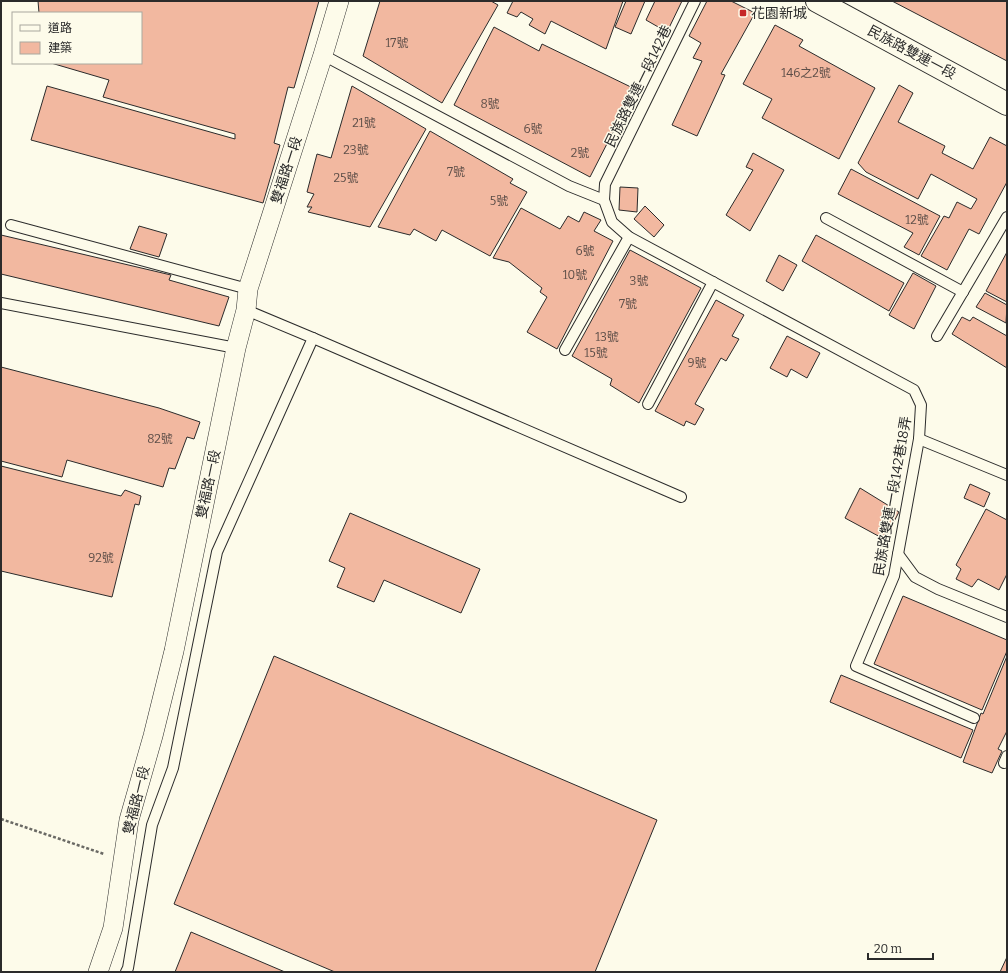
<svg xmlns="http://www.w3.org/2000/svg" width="1008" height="973" viewBox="0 0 1008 973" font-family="Bitter,'Noto Sans TC',serif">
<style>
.building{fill:#f2b8a0;stroke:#2b2b2b}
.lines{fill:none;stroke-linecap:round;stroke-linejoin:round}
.service-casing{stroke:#2b2b2b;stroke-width:12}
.minor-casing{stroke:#2b2b2b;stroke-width:20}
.secondary-casing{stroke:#2b2b2b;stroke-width:24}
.path{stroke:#6a6964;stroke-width:2.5;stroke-dasharray:3 2;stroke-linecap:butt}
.service{stroke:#fdfbea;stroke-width:10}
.minor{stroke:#fdfbea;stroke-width:19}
.secondary{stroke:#fdfbea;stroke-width:22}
.poi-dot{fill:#c62828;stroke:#fdfbea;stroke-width:1.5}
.labels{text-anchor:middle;stroke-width:3;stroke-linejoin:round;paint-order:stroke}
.number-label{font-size:12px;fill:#5d4e48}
.poi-label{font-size:14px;fill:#2b2b2b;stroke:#fdfbea;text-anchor:start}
.street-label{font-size:14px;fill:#2b2b2b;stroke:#fdfbea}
</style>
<rect width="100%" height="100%" fill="#fdfbea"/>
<g class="building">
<path d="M38,1H319L294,88L288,87L274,143L280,145L263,203L31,140L47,86L235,139V134L103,97L109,80L51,63H141V13H39Z"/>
<path d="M380,1H491L498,5L442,103L363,56Z"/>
<path d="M513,1H623L606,49L551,21L545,34L529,25L533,19L521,12L517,17L507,13Z"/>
<path d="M626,1H645L631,34L615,27Z"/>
<path d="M655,1H682L667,32L646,20Z"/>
<path d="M707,1H731L755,13L721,74L725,75L697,136L672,125L702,61L693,58L701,43L689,36Z"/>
<path d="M892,1H1007V61Z"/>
<path d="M775,25L803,40L799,46L875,88L839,159L762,118L772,99L743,84Z"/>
<path d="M494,27L539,51L542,44L635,89L590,177L454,105Z"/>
<path d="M899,85L913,93L898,122L945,146L942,153L973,169L990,137L1007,146V182L979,234L969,229L947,270L921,256L944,216L949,218L957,202L971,209L977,199L931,174L918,199L866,172L858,163Z"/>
<path d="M352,86L426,129L370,227L308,212L312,207H307L314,194L307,192L317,154L331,158Z"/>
<path d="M430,131L513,179L510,183L527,192L490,256L442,230L436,241L414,229L410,235L378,227Z"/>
<path d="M753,153L784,170L750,231L726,215L753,170L746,167Z"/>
<path d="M851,169L940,216L919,255L904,247L913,233L838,194Z"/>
<path d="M620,187L638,188L637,212L619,210Z"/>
<path d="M645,206L664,225L654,237L634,219Z"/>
<path d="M521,208L560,229L568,216L579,222L584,212L601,220L594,231L613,241L557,349L527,332L547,297L540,292L542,288L509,262L493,258Z"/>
<path d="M139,226L167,234L159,257L130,249Z"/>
<path d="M1,235L171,275L169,280L229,297L219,326L1,274Z"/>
<path d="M816,235L904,283L889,311L802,261Z"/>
<path d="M630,250L701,288L639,403L610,385L612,379L572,356Z"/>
<path d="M1007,252V302L986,291Z"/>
<path d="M779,255L797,265L783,291L766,281Z"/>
<path d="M913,273L936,286L914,329L889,315Z"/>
<path d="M985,293L1007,305L1006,323L976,307Z"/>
<path d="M716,300L744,315L732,336L739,339L726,361L721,358L695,404L704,409L695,425L686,421L684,426L655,411Z"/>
<path d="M962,317L970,321L973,317L1007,336V368L952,334Z"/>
<path d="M787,336L820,353L807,378L791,369L787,377L770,368Z"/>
<path d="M1,367L159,408L200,422L194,439L187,437L175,469L169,468L163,487L67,460L62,477L1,461Z"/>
<path d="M1,466L121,496L125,490L141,496L139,505L135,504L112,597L1,571Z"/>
<path d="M970,484L990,493L984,507L964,498Z"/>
<path d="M860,488L899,512L887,535L885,534L882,538L845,518Z"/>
<path d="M986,509L1007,520V574L999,590L978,579L972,587L956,579L961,569L956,565Z"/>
<path d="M350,513L480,569L461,613L384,580L374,602L337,587L345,568L329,561Z"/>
<path d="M903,596L1007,640V651L982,710L874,664Z"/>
<path d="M274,656L657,820L595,972H335L174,904Z"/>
<path d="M1007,656V731L998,749L1002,751L992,773L963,762L981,713L983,714Z"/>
<path d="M841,675L973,730L961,758L830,702Z"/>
<path d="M191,932L285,972H175Z"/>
<path d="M1007,957V972H1000Z"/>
</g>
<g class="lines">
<defs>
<g id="service">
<path d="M695,1L605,184L604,200L612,222L629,237L914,390L921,405L919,439L894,576L856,666L974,718"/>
<path d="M323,55L569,186L604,200"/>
<path d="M826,218L963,292"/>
<path d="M11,225L248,289"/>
<path d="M1,303L236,348"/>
<path d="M246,310L313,338L681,497"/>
<path d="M937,336L1007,217"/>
<path d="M565,350L629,237"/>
<path d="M648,404L713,282"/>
<path d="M919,439L1007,475"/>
<path d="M898,554L915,577L938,589L1007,617"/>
<path d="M1004,763L1007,756"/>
<path d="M126,972L128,968L152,825L173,768L217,552L313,338"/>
</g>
<path id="minor" d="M98,972L113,928L129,820L153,736L174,651L236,348L246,310L248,289L323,55L339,1"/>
<path id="secondary" d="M817,1L1007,104"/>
</defs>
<use href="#service" class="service-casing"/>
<use href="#minor" class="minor-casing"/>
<use href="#secondary" class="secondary-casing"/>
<path class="path" d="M1,819L104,854"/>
<use href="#service" class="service"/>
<use href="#minor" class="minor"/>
<use href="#secondary" class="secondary"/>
</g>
<rect class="poi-dot" x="739" y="9" width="8" height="8" rx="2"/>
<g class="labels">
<g class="number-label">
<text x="397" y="47">17號</text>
<text x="806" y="77">146之2號</text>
<text x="490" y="108">8號</text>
<text x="364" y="127">21號</text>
<text x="533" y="133">6號</text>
<text x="356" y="154">23號</text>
<text x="580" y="157">2號</text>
<text x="456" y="176">7號</text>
<text x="346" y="182">25號</text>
<text x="499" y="205">5號</text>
<text x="917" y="224">12號</text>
<text x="585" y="255">6號</text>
<text x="575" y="279">10號</text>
<text x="639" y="285">3號</text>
<text x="628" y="308">7號</text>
<text x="607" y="341">13號</text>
<text x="596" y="357">15號</text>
<text x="697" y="367">9號</text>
<text x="160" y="443">82號</text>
<text x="101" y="562">92號</text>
</g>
<g class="poi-label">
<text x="751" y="18">花園新城</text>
</g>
<g class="street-label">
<text transform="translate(912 52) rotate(28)" y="5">民族路雙連一段</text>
<text transform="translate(638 86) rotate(-64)" y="5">民族路雙連一段142巷</text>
<text transform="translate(286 170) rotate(-72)" y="5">雙福路一段</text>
<text transform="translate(208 484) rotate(-78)" y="5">雙福路一段</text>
<text transform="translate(892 496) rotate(-80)" y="5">民族路雙連一段142巷18弄</text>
<text transform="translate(136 800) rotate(-76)" y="5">雙福路一段</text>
</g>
</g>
<rect width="1008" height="973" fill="none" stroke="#2b2b2b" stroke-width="4"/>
<rect x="12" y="12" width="130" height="52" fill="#fdfbea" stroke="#a9a89e"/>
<rect x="20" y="25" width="20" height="6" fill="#fdfbea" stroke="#a9a89e"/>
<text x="48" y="32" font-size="12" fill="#2b2b2b">道路</text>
<rect x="20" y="42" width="20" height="12" fill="#f2b8a0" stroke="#a9a89e"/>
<text x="48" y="52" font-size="12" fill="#2b2b2b">建築</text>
<path d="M868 953v6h65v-6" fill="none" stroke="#2b2b2b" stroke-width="2"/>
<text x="874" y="953" font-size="12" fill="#2b2b2b" stroke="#fdfbea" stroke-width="3" paint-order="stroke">20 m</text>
</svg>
